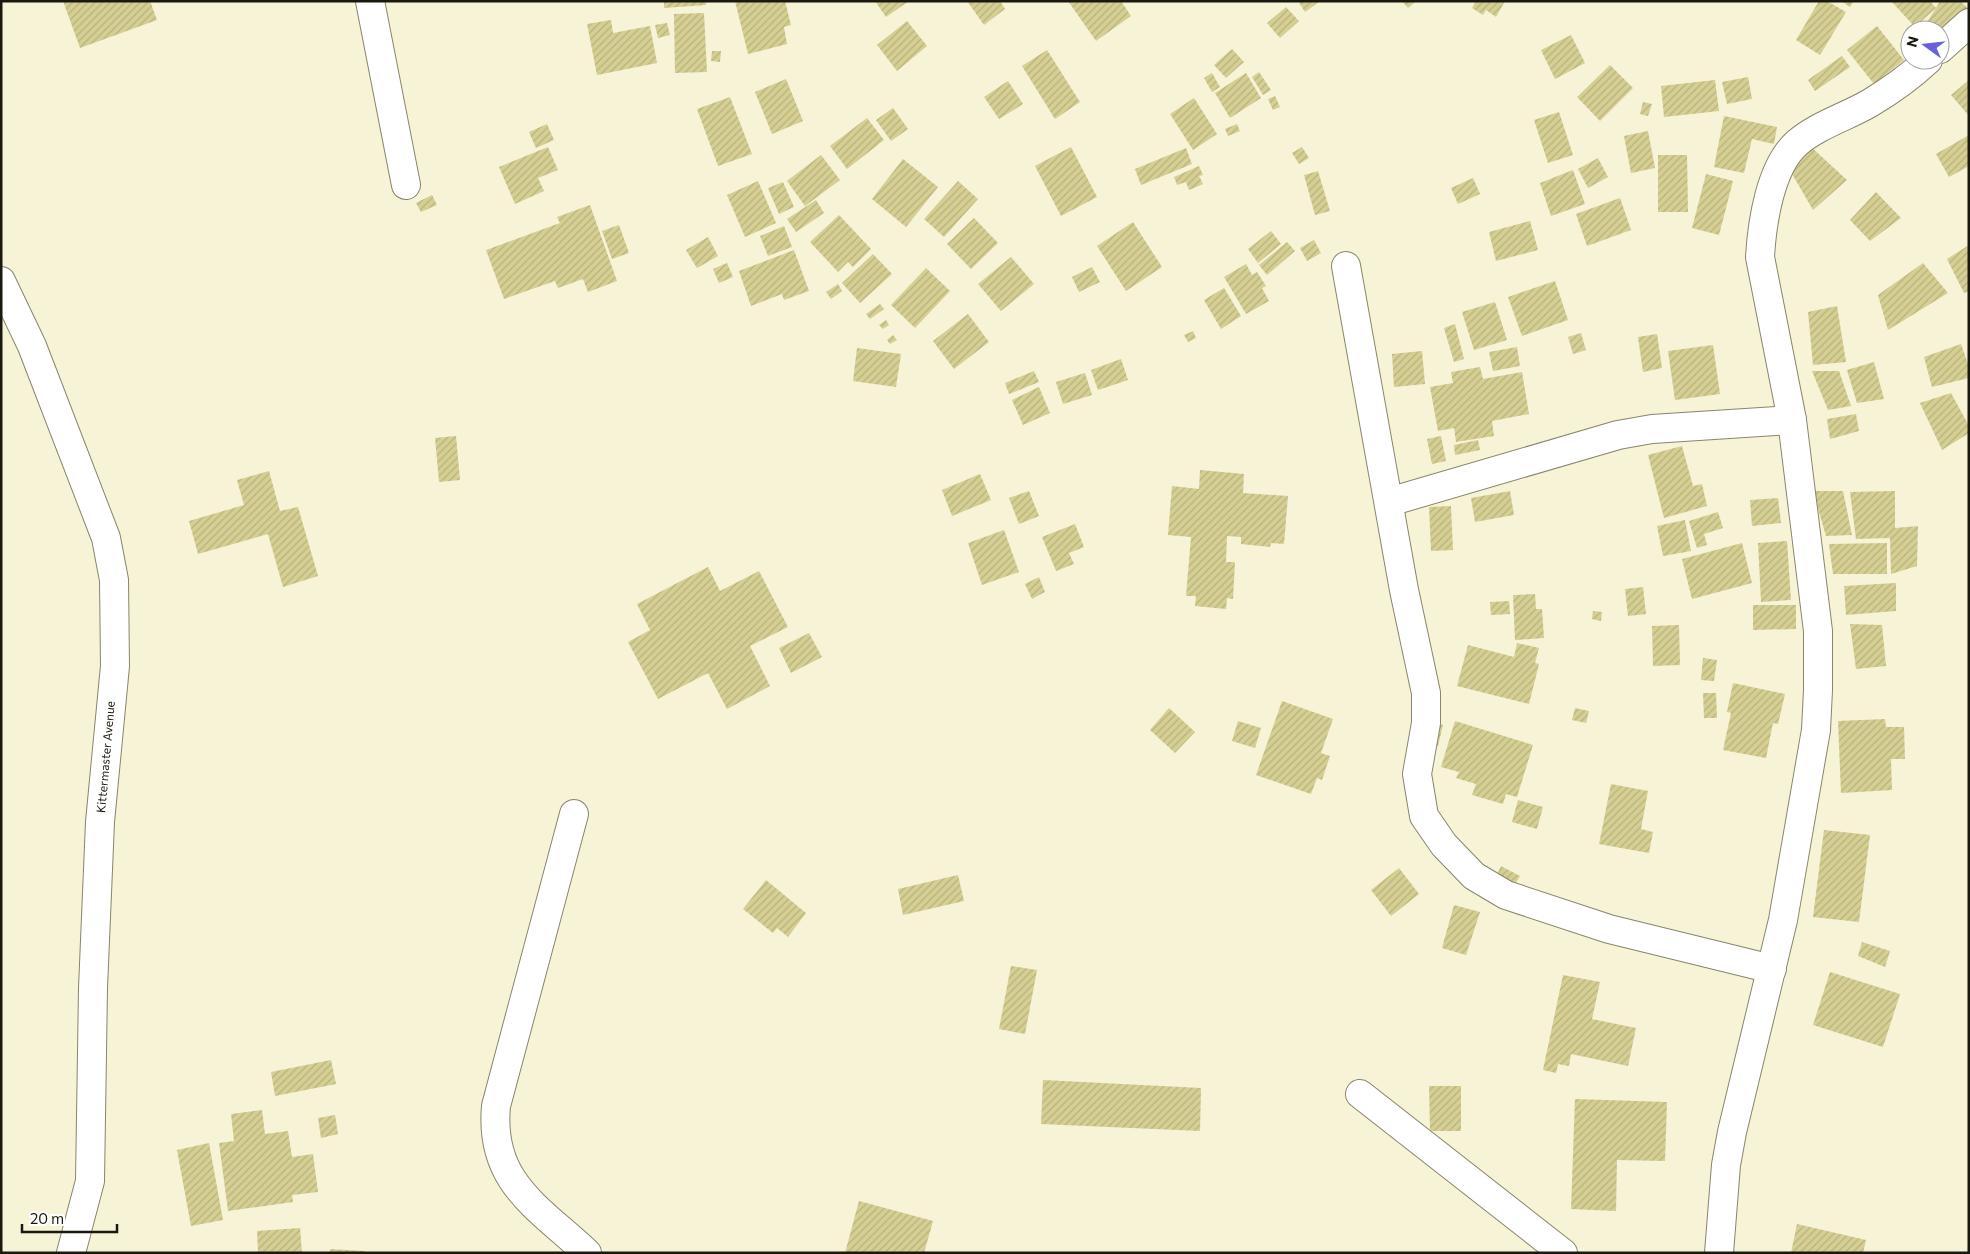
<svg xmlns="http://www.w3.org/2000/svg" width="1970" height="1254" viewBox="0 0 1970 1254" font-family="Commissioner,sans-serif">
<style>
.building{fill:url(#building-hatch)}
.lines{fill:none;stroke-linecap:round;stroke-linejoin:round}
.minor-casing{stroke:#88856c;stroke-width:30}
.minor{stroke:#fff;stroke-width:28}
.labels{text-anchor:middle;stroke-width:5;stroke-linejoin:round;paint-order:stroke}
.street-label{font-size:12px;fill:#1a190f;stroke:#fff}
</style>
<defs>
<pattern id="building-hatch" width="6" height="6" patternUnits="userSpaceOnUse" patternTransform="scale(1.25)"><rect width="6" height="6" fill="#d6cf94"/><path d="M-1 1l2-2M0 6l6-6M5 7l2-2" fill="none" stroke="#b7b17e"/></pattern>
</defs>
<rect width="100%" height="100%" fill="#f6f3d7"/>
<g class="building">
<path d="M63,1H150L157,20L80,48Z"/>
<path d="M664,1H706V5L664,8Z"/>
<path d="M735,1H785L791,25L784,27L787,44L748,54Z"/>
<path d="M875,1H909L886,17Z"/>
<path d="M967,1H1000L1005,9L984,25Z"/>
<path d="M1068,1H1121L1131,16L1096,41Z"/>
<path d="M1298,1H1320L1305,12Z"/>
<path d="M1402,1H1416L1408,8Z"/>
<path d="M1476,1H1505L1496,17L1486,10L1483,15L1472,8Z"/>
<path d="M1819,1H1827L1846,12L1820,55L1796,40Z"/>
<path d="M1841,1H1854L1850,7Z"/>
<path d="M1891,1H1930L1936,8L1940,1H1960L1969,9L1940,42V30H1929L1925,25L1936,8L1915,27Z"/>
<path d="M1286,7L1299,21L1280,38L1267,23Z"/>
<path d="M704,13L707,72L675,73L674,14Z"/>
<path d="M611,20L613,33L650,26L657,63L597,75L587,24Z"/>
<path d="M907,21L927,46L897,71L877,45Z"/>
<path d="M667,23L670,35L658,38L655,25Z"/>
<path d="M1877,26L1904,60L1874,84L1847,50Z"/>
<path d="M1571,35L1585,63L1555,79L1541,50Z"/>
<path d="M1232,49L1244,62L1226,78L1214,65Z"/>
<path d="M1047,50L1080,102L1055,119L1022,66Z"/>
<path d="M712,51H721L720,62L711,61Z"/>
<path d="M1842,56L1850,67L1815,91L1808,80Z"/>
<path d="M1610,65L1633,88L1600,121L1577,97Z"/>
<path d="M1259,72L1271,90L1263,95L1252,77Z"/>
<path d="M1212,73L1220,87L1212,92L1204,78Z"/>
<path d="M1246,73L1261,98L1230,118L1215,93Z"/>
<path d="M1748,77L1752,99L1727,104L1722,82Z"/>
<path d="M786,79L803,121L772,134L755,92Z"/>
<path d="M1715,80L1719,111L1664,117L1661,86Z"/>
<path d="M1969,80V116L1951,95Z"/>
<path d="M1008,81L1023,104L999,119L984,97Z"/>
<path d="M1275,96L1280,107L1273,110L1268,99Z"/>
<path d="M730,97L752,154L718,166L697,109Z"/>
<path d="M1194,98L1217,134L1193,150L1170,114Z"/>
<path d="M1643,102L1652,104L1648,116L1640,114Z"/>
<path d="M893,108L908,129L891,141L876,120Z"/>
<path d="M1559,112L1573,155L1548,163L1534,120Z"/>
<path d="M1724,116L1777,127L1774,144L1752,139L1744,173L1714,167Z"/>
<path d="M867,118L884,140L847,169L830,146Z"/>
<path d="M547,124L554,140L536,148L529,132Z"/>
<path d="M1237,124L1240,131L1228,136L1225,129Z"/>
<path d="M1648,131L1655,168L1631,173L1624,136Z"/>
<path d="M1969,135V166L1949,177L1936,154Z"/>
<path d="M1810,146L1847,180L1813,210L1788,167Z"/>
<path d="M548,147L558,170L538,178L544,191L515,204L499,167Z"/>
<path d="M1071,147L1097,197L1061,216L1035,166Z"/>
<path d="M1302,147L1309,158L1299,164L1292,153Z"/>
<path d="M1186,148L1192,164L1141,185L1135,169Z"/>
<path d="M821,155L840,180L805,206L787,181Z"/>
<path d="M1658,155H1687L1688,212H1658Z"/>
<path d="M1598,158L1608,177L1588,188L1578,169Z"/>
<path d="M903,159L938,187L906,227L872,199Z"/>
<path d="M1199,166L1203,175L1199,176L1203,184L1189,190L1186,182L1177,185L1174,177Z"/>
<path d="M1573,170L1585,204L1551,216L1540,183Z"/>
<path d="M1318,171L1330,211L1315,215L1304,175Z"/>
<path d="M1706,174L1733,181L1719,235L1692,228Z"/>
<path d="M1473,178L1480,194L1458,204L1451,188Z"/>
<path d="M758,181L776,223L745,237L727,195Z"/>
<path d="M958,181L978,199L944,237L924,219Z"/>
<path d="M783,182L794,207L779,214L768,188Z"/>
<path d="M1876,192L1901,218L1870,241L1850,220Z"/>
<path d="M432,195L437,205L421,212L416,203Z"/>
<path d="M1620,198L1631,230L1587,246L1576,214Z"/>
<path d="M816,200L824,213L796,232L787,219Z"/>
<path d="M590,205L617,281L588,292L583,279L558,288L555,281L504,299L486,250L560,223L557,217Z"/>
<path d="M839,215L871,249L853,267L848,262L838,272L810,242Z"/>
<path d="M974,218L998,243L971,269L947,244Z"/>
<path d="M1530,221L1538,250L1496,261L1489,232Z"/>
<path d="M1133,222L1162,267L1126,291L1097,246Z"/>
<path d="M619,225L629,253L612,259L602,231Z"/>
<path d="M784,226L792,247L768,256L760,236Z"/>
<path d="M1271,231L1281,244L1258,263L1248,249Z"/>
<path d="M708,237L718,256L697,268L686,250Z"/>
<path d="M1314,240L1321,253L1307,261L1300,248Z"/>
<path d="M1287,242L1295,251L1267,275L1259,265Z"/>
<path d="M1969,245V291L1964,293L1947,259Z"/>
<path d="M794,250L809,291L784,300L782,294L751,306L739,271Z"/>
<path d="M873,254L892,274L860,303L842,283Z"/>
<path d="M1011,257L1034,284L1001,311L978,284Z"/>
<path d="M727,263L733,277L719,283L713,269Z"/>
<path d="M1923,263L1948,293L1888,330L1878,295Z"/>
<path d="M1246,264L1252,275L1257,272L1266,286L1262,288L1269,301L1246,314L1224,277Z"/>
<path d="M1092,267L1100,282L1079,292L1072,277Z"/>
<path d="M926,268L950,291L915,328L891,305Z"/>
<path d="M1555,281L1568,320L1522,336L1508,297Z"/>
<path d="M838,284L842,291L831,299L826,292Z"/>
<path d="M1224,288L1241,316L1221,329L1204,300Z"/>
<path d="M1495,302L1507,340L1474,350L1462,312Z"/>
<path d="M880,304L884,309L870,319L866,314Z"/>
<path d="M1837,306L1846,362L1813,365L1808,312Z"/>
<path d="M968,314L989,342L954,369L933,341Z"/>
<path d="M886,320L889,325L883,329L879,325Z"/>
<path d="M1455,324L1464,359L1454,362L1444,328Z"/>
<path d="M1193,331L1196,338L1188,342L1184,335Z"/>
<path d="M1581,333L1586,350L1573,354L1568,337Z"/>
<path d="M1657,334L1662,368L1643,372L1638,337Z"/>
<path d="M893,335L897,340L890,344L887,340Z"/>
<path d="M1961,344L1969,367V378L1932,387L1924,357Z"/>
<path d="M1713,345L1720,394L1675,400L1668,351Z"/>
<path d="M1517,347L1520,366L1493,371L1489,352Z"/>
<path d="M857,348L901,354L896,387L853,381Z"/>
<path d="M1422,351L1425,384L1394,387L1392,354Z"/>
<path d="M1121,359L1128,380L1098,390L1091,370Z"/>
<path d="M1874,362L1884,399L1857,403L1847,370Z"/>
<path d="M1480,367L1483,379L1522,372L1529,414L1492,421L1494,436L1456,442L1454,428L1438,431L1430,387L1453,383L1451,372Z"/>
<path d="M1034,371L1039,382L1009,394L1005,383Z"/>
<path d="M1812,371H1839L1851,406L1828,410Z"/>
<path d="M1085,373L1092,395L1063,404L1056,382Z"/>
<path d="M1039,387L1050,413L1023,425L1012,400Z"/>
<path d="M1951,393L1969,426V433L1942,450L1920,403Z"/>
<path d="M1856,414L1859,431L1830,439L1827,419Z"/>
<path d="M456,436L460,480L439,482L435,438Z"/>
<path d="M1441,436L1446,461L1432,464L1427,439Z"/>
<path d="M1478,440L1480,450L1455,455L1454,445Z"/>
<path d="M1682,446L1693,486L1702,484L1707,506L1664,518L1648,455Z"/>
<path d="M1200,470L1244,474L1243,493L1288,496L1284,544L1271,543L1270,547L1241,544V537L1227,536L1226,562H1235L1233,599L1227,598L1226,609L1195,606L1196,596H1186L1191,537L1168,535L1172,486L1199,489Z"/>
<path d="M269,471L280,511L298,507L318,576L283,587L268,534L198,554L189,521L244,505L237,480Z"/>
<path d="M980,474L991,500L952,516L942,490Z"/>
<path d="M1029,491L1039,516L1019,524L1009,498Z"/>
<path d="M1510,491L1514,515L1475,522L1471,498Z"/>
<path d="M1813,491H1843L1852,535L1826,536Z"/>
<path d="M1895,491V528L1918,526L1917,566L1891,574L1890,538L1856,539L1850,492Z"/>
<path d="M1778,498L1781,523L1752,526L1750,500Z"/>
<path d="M1451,506L1453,550L1431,551L1429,507Z"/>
<path d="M1718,512L1723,528L1704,534L1707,545L1697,548L1689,521Z"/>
<path d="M1685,520L1691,551L1663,556L1657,526Z"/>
<path d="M1075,524L1084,547L1069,553L1074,564L1056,571L1042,537Z"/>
<path d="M1004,530L1019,572L982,585L968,543Z"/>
<path d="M1787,541L1791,600L1761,602L1758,543Z"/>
<path d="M1742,543L1752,583L1692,599L1682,559Z"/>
<path d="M1887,543V574H1833L1829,544Z"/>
<path d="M708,567L720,591L759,571L788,627L750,646L770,686L727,709L708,673L658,699L628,642L650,630L637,604Z"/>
<path d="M1039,577L1045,592L1032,599L1025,584Z"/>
<path d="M1896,583V611L1846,615L1844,586Z"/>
<path d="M1643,587L1646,614L1628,616L1625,589Z"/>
<path d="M1535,594L1536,609H1542L1544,638L1515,640L1513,595Z"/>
<path d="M1509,601L1510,614L1491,615L1490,602Z"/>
<path d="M1753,605H1796V629L1753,630Z"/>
<path d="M1593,611L1602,612L1601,621L1592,619Z"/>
<path d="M1850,624L1882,625L1886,666L1856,669Z"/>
<path d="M1679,625L1680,665L1653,666L1652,626Z"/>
<path d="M809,633L822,657L791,673L779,648Z"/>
<path d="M1517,643L1539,648L1535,663L1539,664L1529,704L1457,686L1468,645L1514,657Z"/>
<path d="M1703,658L1717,660L1714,681L1701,680Z"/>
<path d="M1733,683L1785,694L1778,724L1773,723L1766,758L1723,750L1731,713L1727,712Z"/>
<path d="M1703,693H1716L1717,718H1704Z"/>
<path d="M1282,701L1333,719L1321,753L1330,756L1322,780L1317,778L1311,794L1256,775Z"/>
<path d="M1169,708L1195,732L1175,753L1150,730Z"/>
<path d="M1575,708L1589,711L1586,723L1572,720Z"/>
<path d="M1885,719L1886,727H1904L1905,759H1891L1892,790L1841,793L1838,721Z"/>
<path d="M1238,721L1261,728L1255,748L1232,741Z"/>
<path d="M1455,721L1533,745L1517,797L1506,794L1503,804L1472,795L1476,784L1456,778L1459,772L1441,767Z"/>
<path d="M1436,723L1443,725L1438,746L1431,744Z"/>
<path d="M1611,784L1648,791L1641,829L1653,832L1649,853L1599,844Z"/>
<path d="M1518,800L1543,807L1537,829L1512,822Z"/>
<path d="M1824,830L1870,835L1859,922L1813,917Z"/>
<path d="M1501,866L1520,876L1512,890L1494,881Z"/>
<path d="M1399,868L1419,894L1391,916L1371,890Z"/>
<path d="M958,875L964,901L903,915L898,889Z"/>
<path d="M766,880L806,913L788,937L777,928L773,933L743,909Z"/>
<path d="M1454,905L1480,912L1466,955L1442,948Z"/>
<path d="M1862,942L1890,951L1885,967L1858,956Z"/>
<path d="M1011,966L1037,970L1025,1034L999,1029Z"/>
<path d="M1830,972L1900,994L1883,1047L1813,1025Z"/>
<path d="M1563,975L1600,982L1592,1019L1636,1028L1628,1066L1571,1054L1569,1066L1558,1064L1556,1073L1543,1070Z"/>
<path d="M331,1060L336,1084L275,1096L271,1072Z"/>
<path d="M1043,1080L1201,1088L1200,1131L1041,1124Z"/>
<path d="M1429,1086H1461V1131H1430Z"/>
<path d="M1575,1099L1667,1102L1665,1161L1617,1160L1616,1211L1571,1209Z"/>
<path d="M262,1110L265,1134L288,1131L292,1157L313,1154L318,1192L292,1195L293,1202L228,1211L219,1143L234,1141L231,1114Z"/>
<path d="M335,1115L338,1134L321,1138L318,1118Z"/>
<path d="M209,1143L223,1220L191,1226L177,1150Z"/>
<path d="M859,1201L933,1221L924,1253H845Z"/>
<path d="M1797,1224L1866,1240L1863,1253H1791Z"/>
<path d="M300,1228L302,1253H258L257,1231Z"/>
<path d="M330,1249L365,1251V1253H330Z"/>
</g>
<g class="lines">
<defs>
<g id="minor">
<path d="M370,1L406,185"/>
<path d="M1940,49L1969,23"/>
<path d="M1346,266L1404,590L1426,693V723L1417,774L1424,816L1444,845L1474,876L1506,895L1609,929L1772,969"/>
<path d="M1,281L32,346L106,538L114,580L115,666L100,822L93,988L90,1181L71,1253"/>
<path d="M1389,502L1618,435L1652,429L1792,420"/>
<path d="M574,814L496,1106C489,1182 538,1207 587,1253"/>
<path d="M1360,1094L1563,1253"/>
<path d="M1719,1253L1726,1165L1732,1132L1783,920L1816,730L1818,690V631L1792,420L1760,257C1762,223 1770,167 1797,143C1818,125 1846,117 1870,103C1890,91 1911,76 1928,60"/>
</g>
</defs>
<use href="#minor" class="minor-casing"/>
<use href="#minor" class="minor"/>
</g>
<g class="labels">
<g class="street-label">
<text transform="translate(106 757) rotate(-85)" y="4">Kittermaster Avenue</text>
</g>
</g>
<rect width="1970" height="1254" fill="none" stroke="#1a190f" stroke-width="5"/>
<g transform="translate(1925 45) rotate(285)"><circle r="24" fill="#ffffff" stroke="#a3a39f"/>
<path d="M0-4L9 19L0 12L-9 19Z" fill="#6a60da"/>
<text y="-8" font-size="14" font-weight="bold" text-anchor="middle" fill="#1a190f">N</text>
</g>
<path d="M22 1224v8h95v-8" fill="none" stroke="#1a190f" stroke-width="2.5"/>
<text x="30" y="1224" font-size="15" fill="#1a190f" stroke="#ffffff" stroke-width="4" paint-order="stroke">20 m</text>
</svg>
